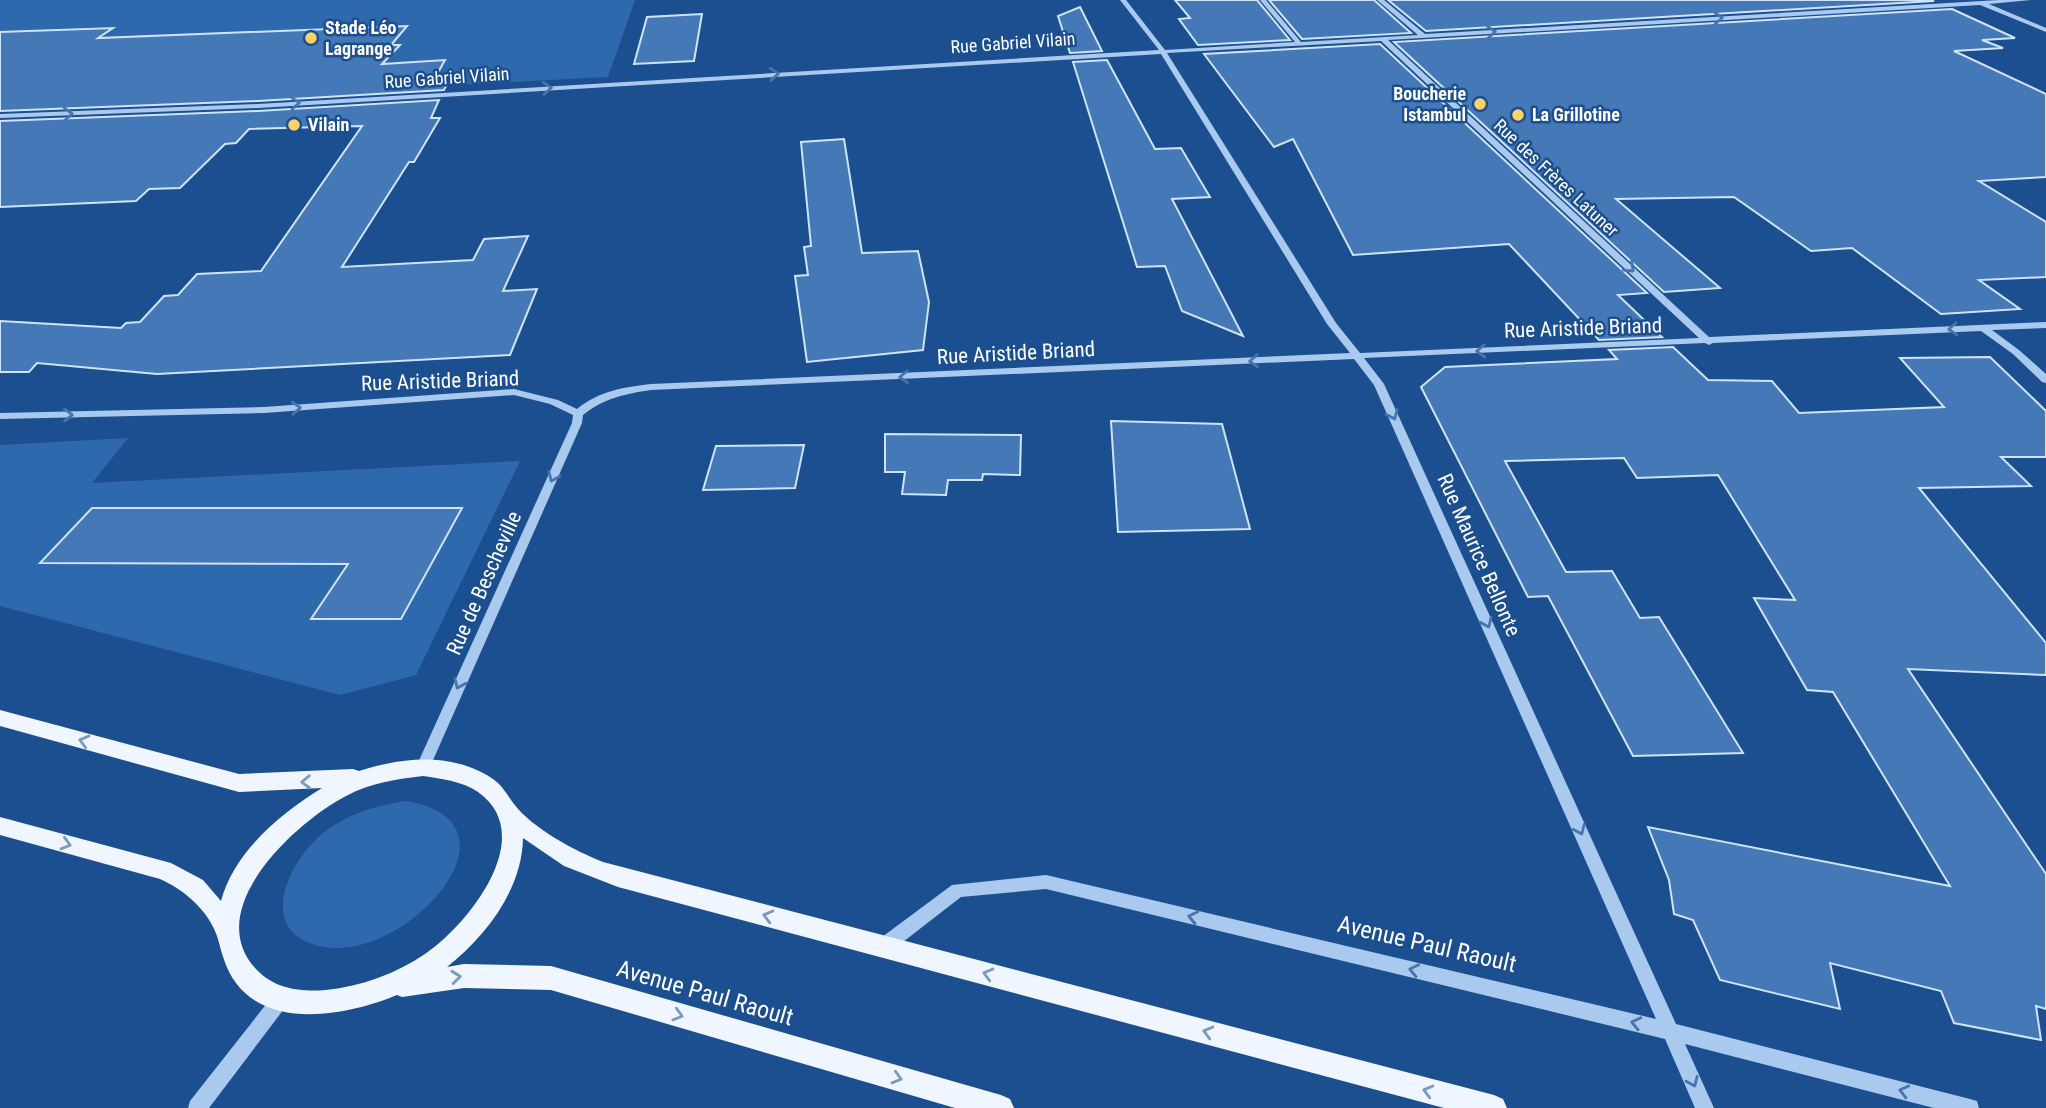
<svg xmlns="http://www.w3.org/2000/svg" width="2046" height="1108" viewBox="0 0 2046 1108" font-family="'Roboto Condensed',sans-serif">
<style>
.green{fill:#2e69ad}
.building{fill:#4478b7;stroke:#cfe3fa;stroke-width:2}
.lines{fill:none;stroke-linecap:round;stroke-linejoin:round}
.minor{fill:#a9c9ee;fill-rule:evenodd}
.major{fill:#f0f6ff;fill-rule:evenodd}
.oneway{stroke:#4674ac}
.oneway2{stroke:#7b9ac1}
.poi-dot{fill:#ffd166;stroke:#1b4f8f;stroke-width:2.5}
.labels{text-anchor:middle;stroke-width:5;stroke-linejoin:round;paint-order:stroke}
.far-poi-label{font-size:18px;font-weight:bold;fill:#fff;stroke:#1b4f8f;text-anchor:start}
.far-street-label{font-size:18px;fill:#fff;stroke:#1b4f8f}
.street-label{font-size:21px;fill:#fff;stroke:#1b4f8f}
.near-street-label{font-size:24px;fill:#fff;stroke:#1b4f8f}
</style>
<rect width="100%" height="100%" fill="#1b4f8f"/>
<g class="green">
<path d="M0,0H635L608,77L0,109Z"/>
<path d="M128,438L92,483L520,461L416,675L340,695L0,606V445Z"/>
<path d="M405,801C533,821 408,962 324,947C255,935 286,864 322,834C347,814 375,806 405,801Z"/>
</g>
<g class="building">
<path d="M1175,0H1257L1290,40L1198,45L1179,19L1190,18Z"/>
<path d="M1269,0H1374L1411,33L1302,39Z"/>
<path d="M1388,0H1931L1934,1L1426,31Z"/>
<path d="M1080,7L1102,51L1070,53L1058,16Z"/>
<path d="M1952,9L2015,38L1982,40L2003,48L1954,51L2046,94V177L1979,181L2046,222V277L1979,280L2020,309L1941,314L1852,248L1811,251L1734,197L1616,199L1720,288L1664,292L1394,42Z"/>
<path d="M702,14L694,61L634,64L647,17Z"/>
<path d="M407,26L391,45H400L382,64L445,60L431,85L447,84L444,90L258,101L0,111V32L113,28L98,38Z"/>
<path d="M1380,44L1647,293L1618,295L1662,337L1599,340L1509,244L1353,255L1293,139L1274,147L1204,54Z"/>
<path d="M1107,60L1155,149L1181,148L1210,197L1172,199L1243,336L1182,311L1165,266L1137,267L1073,62Z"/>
<path d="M439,100L431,118H440L414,162H409L342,267L473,260L484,239L528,236L503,291L537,289L510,355L157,374L37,363L29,372H0V321L121,328L126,323L140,322L164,296L178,295L197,274L261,271L362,126L249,129L236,143L225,144L180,188L149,189L136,201L0,207V121L258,111Z"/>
<path d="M844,139L862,253L918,251L929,302L923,350L807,362L795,276L808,275L804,247L811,246L801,142Z"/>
<path d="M1673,347L1708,380L1772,381L1799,413L1944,407L1900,358L1990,357L2046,411V457H2001L2031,486L1919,488L2046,643V675L1908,669L2046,874V1009L2036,1006L2041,1040L1954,1023L1941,991L1830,963L1840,1009L1720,980L1693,920L1674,914L1669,880L1648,827L1950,886L1833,692L1807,690L1754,598L1795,600L1718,475L1637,478L1624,458L1505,461L1566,572L1612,571L1640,618L1659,617L1743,753L1633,756L1548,596L1528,597L1421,387L1445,367L1617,359L1609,350Z"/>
<path d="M1111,421L1222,424L1250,529L1118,532Z"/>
<path d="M885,434L1021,435L1020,475L983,474L982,480H948L946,495L902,494L905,472H885Z"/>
<path d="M804,445L795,488L703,490L716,446Z"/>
<path d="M92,508H462L401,619H311L348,564L40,563Z"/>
</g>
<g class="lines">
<g class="minor">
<path d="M1120,0H1126L1165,50L1295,42L1260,0H1266L1301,42L1418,35L1377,0H1384L1425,34L1999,0H2031L1989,4L2046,28V32L1980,5L1388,40L1709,337L2046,322V328L1992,330L2019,350L2046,374V383L2042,382L2013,354L1981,331L1713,343L1709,345L1705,343L1364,358L1384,384L1676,1024L1970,1099L1977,1101L1979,1108H1934L1685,1044L1714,1108H1695L1665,1039L1046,889L961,897L890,952L884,954L878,952L876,946L878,940L952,885L1046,875L1656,1019L1374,385L1354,359L651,390C625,394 604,398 583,415L582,423L430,767L428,771L423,773L418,771L416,767L572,423L573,415L550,404L514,395L264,413L0,419V413L264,407L514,389L558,400L577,409C599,391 624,387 651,384L1350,353L1327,324L1161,54L258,108L0,118V114L258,104L1159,50ZM1381,41L1699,338L1360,353L1336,323L1167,53Z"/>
<path d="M281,991L287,993L290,999L287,1005L209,1108H188L190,1101L275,993Z"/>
</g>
<path class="major" d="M0,710L239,774L353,769L359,771C403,757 453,752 493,779C502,785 508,796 514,804C532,828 575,851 603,862L1494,1095L1503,1099L1507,1108H1444L618,887L564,866L523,838C522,890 486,936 447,967L464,964L551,966L1001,1095L1010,1099L1014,1108H955L551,990L464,988L402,997L397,995C351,1014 272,1031 236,983C226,970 222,954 218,939C210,912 185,890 160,879L0,835V817L171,863L203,880L221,901C234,852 281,813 322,788L239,792L0,726ZM423,776C442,779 462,781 478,792C540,836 467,926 425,954C395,974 362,986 326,990C301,992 275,989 257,970C199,910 296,822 346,796C370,783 397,779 423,776Z"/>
</g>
<defs><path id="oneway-chevron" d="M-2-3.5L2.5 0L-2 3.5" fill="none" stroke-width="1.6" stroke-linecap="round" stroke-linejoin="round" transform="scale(1.75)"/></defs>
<g class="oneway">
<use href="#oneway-chevron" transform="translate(1718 18) rotate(-3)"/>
<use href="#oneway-chevron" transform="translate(1491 32) rotate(-3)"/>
<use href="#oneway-chevron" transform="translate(774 74) rotate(-4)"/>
<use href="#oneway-chevron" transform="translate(547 88) rotate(-4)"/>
<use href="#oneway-chevron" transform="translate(295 103) rotate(-4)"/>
<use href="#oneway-chevron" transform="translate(68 114) rotate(-2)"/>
<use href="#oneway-chevron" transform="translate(1630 268) rotate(43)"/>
<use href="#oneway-chevron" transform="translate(1953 329) rotate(177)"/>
<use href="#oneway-chevron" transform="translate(1481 351) rotate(178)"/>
<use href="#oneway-chevron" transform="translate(1254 361) rotate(177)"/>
<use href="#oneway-chevron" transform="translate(904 377) rotate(177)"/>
<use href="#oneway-chevron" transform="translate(296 408) rotate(-4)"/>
<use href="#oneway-chevron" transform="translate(68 415) rotate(-1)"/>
<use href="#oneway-chevron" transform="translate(1393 415) rotate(66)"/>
<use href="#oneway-chevron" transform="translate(553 477) rotate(114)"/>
<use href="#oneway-chevron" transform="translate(1487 623) rotate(66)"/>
<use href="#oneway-chevron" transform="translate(459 684) rotate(114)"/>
<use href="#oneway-chevron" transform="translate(1580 830) rotate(66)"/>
<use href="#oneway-chevron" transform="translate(1193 917) rotate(-167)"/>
<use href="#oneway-chevron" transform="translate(1414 970) rotate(-167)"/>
<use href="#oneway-chevron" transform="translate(1636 1023) rotate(-167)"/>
<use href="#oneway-chevron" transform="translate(1693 1082) rotate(66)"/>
<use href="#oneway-chevron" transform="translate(1904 1091) rotate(-166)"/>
</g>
<g class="oneway2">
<use href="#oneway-chevron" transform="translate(84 741) rotate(-165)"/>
<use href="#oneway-chevron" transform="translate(306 782) rotate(178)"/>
<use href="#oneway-chevron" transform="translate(66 844) rotate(16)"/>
<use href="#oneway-chevron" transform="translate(768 916) rotate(-165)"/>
<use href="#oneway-chevron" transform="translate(988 974) rotate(-165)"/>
<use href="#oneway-chevron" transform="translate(456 977) rotate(-6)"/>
<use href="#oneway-chevron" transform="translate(678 1015) rotate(16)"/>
<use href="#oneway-chevron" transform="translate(1208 1032) rotate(-165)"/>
<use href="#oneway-chevron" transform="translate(897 1078) rotate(16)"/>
<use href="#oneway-chevron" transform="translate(1428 1091) rotate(-165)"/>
</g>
<g class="poi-dot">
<circle cx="311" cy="38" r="7"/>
<circle cx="1480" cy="104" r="7"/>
<circle cx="1518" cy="115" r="7"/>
<circle cx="294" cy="125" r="7"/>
</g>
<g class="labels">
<g class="far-poi-label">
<text x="325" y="34">Stade Léo<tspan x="325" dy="21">Lagrange</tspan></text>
<text x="1466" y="100" text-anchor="end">Boucherie<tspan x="1466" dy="21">Istambul</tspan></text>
<text x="1532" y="121">La Grillotine</text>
<text x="308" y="131">Vilain</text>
</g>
<g class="far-street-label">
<text transform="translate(1013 43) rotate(-4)" y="6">Rue Gabriel Vilain</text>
<text transform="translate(447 78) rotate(-4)" y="6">Rue Gabriel Vilain</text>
<text transform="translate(1556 178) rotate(43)" y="6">Rue des Frères Latuner</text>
</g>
<g class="street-label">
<text transform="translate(1583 328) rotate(-2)" y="7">Rue Aristide Briand</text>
<text transform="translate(1016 353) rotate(-3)" y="7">Rue Aristide Briand</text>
<text transform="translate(440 381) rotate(-2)" y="7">Rue Aristide Briand</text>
<text transform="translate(1479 555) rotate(66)" y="7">Rue Maurice Bellonte</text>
<text transform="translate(484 583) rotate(-66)" y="7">Rue de Bescheville</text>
</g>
<g class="near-street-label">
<text transform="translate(1427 944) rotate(13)" y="8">Avenue Paul Raoult</text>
<text transform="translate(705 993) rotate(16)" y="8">Avenue Paul Raoult</text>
</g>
</g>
</svg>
